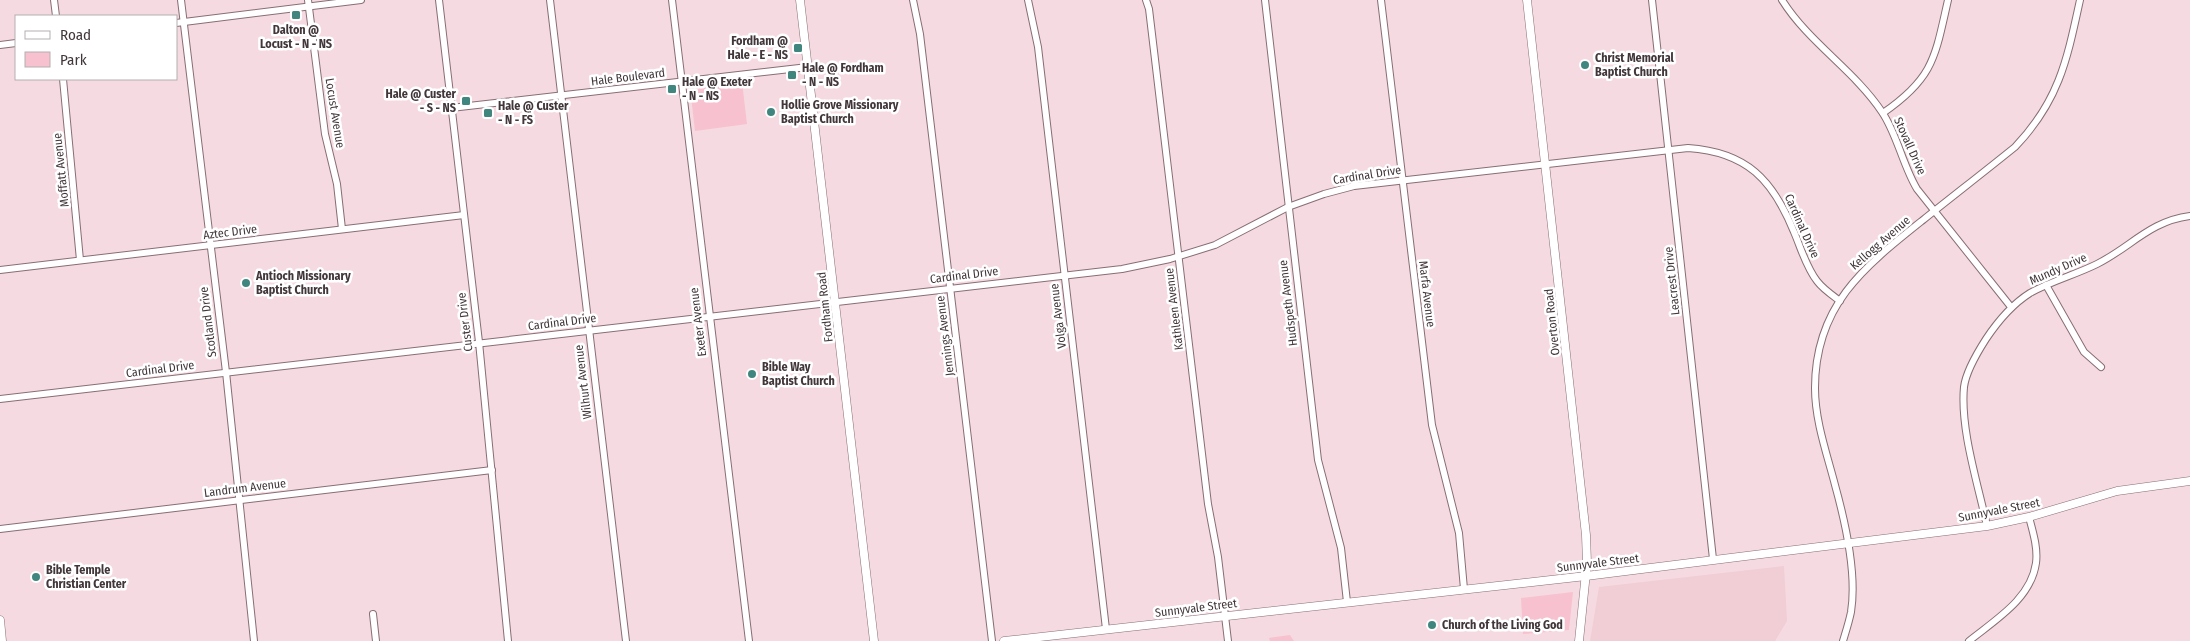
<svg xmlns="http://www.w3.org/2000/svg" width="2190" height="641" viewBox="0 0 2190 641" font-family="'Fira Sans Condensed',sans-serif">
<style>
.built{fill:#f1cdd6}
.green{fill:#f7c1cf}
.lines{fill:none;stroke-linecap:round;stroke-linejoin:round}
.minor-casing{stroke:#876e74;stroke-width:8}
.tertiary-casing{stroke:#876e74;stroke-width:9}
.minor{stroke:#fff;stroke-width:6}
.tertiary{stroke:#fff;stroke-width:8}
.poi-dot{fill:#40867f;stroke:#fff;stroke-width:2}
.labels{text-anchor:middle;stroke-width:5;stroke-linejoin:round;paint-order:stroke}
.poi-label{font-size:12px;font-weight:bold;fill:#413639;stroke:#fff;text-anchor:start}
.street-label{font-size:12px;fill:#413639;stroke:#fff}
</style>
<rect width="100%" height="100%" fill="#f6dae1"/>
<path class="built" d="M1784,566L1787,621L1775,641H1590L1599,587Z"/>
<g class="green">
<path d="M742,82L747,124L695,131L691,96L695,89Z"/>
<path d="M1573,592L1569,630L1523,634L1521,598Z"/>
<path d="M1290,635L1294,641H1270L1269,638Z"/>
</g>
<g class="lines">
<defs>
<g id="minor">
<path d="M54,0L56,16"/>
<path d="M181,0L226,372L254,641"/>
<path d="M308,0L325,134L337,184L342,229"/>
<path d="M439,0L479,342L508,641"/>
<path d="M550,0L626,641"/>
<path d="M672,0L749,641"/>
<path d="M913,0L920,34L992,641"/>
<path d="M1028,0L1038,47L1106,629"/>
<path d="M1146,0L1149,9L1208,504L1218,557L1228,641"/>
<path d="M1265,0L1318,460L1341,548L1347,602"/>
<path d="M1381,0L1432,425L1459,533L1464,589"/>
<path d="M1652,0L1713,559"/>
<path d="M1782,0C1809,43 1854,70 1882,112C1897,134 1903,166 1917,189L2011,307"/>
<path d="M176,23L361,0"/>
<path d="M0,45L16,43"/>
<path d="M63,79L80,260"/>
<path d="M451,108L808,67"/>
<path d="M1883,113C1934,78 1935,57 1948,0"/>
<path d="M0,270L464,215"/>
<path d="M2046,285L2084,352L2101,367"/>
<path d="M0,399L1122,269L1170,259L1215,245L1288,207L1324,194L1354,186L1688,148C1747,152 1773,180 1794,232C1801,248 1806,267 1817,281C1823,289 1832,295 1840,301"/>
<path d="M1987,526C1978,484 1960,429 1964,387C1966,371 1977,353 1986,339C1998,321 2011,305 2030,293C2051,281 2075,275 2097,264C2131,247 2150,221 2190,216"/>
<path d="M0,529L492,470"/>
<path d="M373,614L376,641"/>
<path d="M1843,641C1846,631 1849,622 1851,612C1857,575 1845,521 1835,485C1827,454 1815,421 1815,388C1815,305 1864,267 1923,220C1953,196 1984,172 2015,147C2059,101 2067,60 2080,0"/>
<path d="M1969,641C1995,620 2031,599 2036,563C2038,548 2033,532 2029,517"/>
</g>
<g id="tertiary">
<path d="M800,0L874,641"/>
<path d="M1527,0L1586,535L1587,563L1579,641"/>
<path d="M0,620L2,641"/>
<path d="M1004,641L1586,576L1987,526L2029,517L2117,491L2190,481"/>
</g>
</defs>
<use href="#minor" class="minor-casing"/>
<use href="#tertiary" class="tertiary-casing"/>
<use href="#minor" class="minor"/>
<use href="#tertiary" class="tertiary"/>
</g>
<g class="poi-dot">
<rect x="291" y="10" width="10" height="10" rx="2.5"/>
<rect x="793" y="43" width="10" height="10" rx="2.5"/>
<circle cx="1585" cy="65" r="5"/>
<rect x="787" y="70" width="10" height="10" rx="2.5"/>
<rect x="667" y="84" width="10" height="10" rx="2.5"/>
<rect x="461" y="96" width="10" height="10" rx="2.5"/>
<circle cx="771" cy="112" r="5"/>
<rect x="483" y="108" width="10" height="10" rx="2.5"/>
<circle cx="246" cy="283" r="5"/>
<circle cx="752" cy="374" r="5"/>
<circle cx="36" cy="577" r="5"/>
<circle cx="1432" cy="625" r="5"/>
</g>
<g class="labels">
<g class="poi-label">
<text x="296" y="34" text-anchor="middle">Dalton @<tspan x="296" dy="14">Locust - N - NS</tspan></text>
<text x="788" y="45" text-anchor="end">Fordham @<tspan x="788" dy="14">Hale - E - NS</tspan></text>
<text x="1595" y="62">Christ Memorial<tspan x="1595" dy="14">Baptist Church</tspan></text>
<text x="802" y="72">Hale @ Fordham<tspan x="802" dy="14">- N - NS</tspan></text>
<text x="682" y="86">Hale @ Exeter<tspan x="682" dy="14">- N - NS</tspan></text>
<text x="456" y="98" text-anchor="end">Hale @ Custer<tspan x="456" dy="14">- S - NS</tspan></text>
<text x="781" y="109">Hollie Grove Missionary<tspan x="781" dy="14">Baptist Church</tspan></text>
<text x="498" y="110">Hale @ Custer<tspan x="498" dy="14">- N - FS</tspan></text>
<text x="256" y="280">Antioch Missionary<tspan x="256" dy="14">Baptist Church</tspan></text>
<text x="762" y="371">Bible Way<tspan x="762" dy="14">Baptist Church</tspan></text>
<text x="46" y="574">Bible Temple<tspan x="46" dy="14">Christian Center</tspan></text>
<text x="1442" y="629">Church of the Living God</text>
</g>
<g class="street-label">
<text transform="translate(628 77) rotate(-7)" y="4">Hale Boulevard</text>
<text transform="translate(335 113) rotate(81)" y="4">Locust Avenue</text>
<text transform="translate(1910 146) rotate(66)" y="4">Stovall Drive</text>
<text transform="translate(61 170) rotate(-96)" y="4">Moffatt Avenue</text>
<text transform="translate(1367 175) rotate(-9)" y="4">Cardinal Drive</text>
<text transform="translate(1802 226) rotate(66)" y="4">Cardinal Drive</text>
<text transform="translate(230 232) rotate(-7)" y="4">Aztec Drive</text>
<text transform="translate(1880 243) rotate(-41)" y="4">Kellogg Avenue</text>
<text transform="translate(2058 269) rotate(-24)" y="4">Mundy Drive</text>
<text transform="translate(964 275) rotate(-7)" y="4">Cardinal Drive</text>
<text transform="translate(1672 281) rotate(-96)" y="4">Leacrest Drive</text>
<text transform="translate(1427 294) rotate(83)" y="4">Marfa Avenue</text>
<text transform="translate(1288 303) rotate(-97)" y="4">Hudspeth Avenue</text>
<text transform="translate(825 307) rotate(-96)" y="4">Fordham Road</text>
<text transform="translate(1174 309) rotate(-97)" y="4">Kathleen Avenue</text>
<text transform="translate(1058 316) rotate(-97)" y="4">Volga Avenue</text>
<text transform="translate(208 322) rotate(-97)" y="4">Scotland Drive</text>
<text transform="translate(465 322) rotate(-97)" y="4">Custer Drive</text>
<text transform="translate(562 322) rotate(-7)" y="4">Cardinal Drive</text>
<text transform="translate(698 322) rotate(-97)" y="4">Exeter Avenue</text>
<text transform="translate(1552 322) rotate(-96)" y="4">Overton Road</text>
<text transform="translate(945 336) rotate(-97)" y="4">Jennings Avenue</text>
<text transform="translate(160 369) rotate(-7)" y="4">Cardinal Drive</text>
<text transform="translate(583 382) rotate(-97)" y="4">Wilhurt Avenue</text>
<text transform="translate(245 488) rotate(-7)" y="4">Landrum Avenue</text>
<text transform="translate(1999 510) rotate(-11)" y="4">Sunnyvale Street</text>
<text transform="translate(1598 563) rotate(-7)" y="4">Sunnyvale Street</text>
<text transform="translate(1196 608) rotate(-7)" y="4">Sunnyvale Street</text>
</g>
</g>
<rect x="15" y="15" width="162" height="65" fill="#ffffff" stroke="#b3afb0"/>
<rect x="25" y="31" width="25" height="8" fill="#ffffff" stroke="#b3afb0"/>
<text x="60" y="40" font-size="15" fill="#413639">Road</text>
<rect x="25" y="52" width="25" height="15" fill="#f7c1cf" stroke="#b3afb0"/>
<text x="60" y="65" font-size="15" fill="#413639">Park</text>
</svg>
